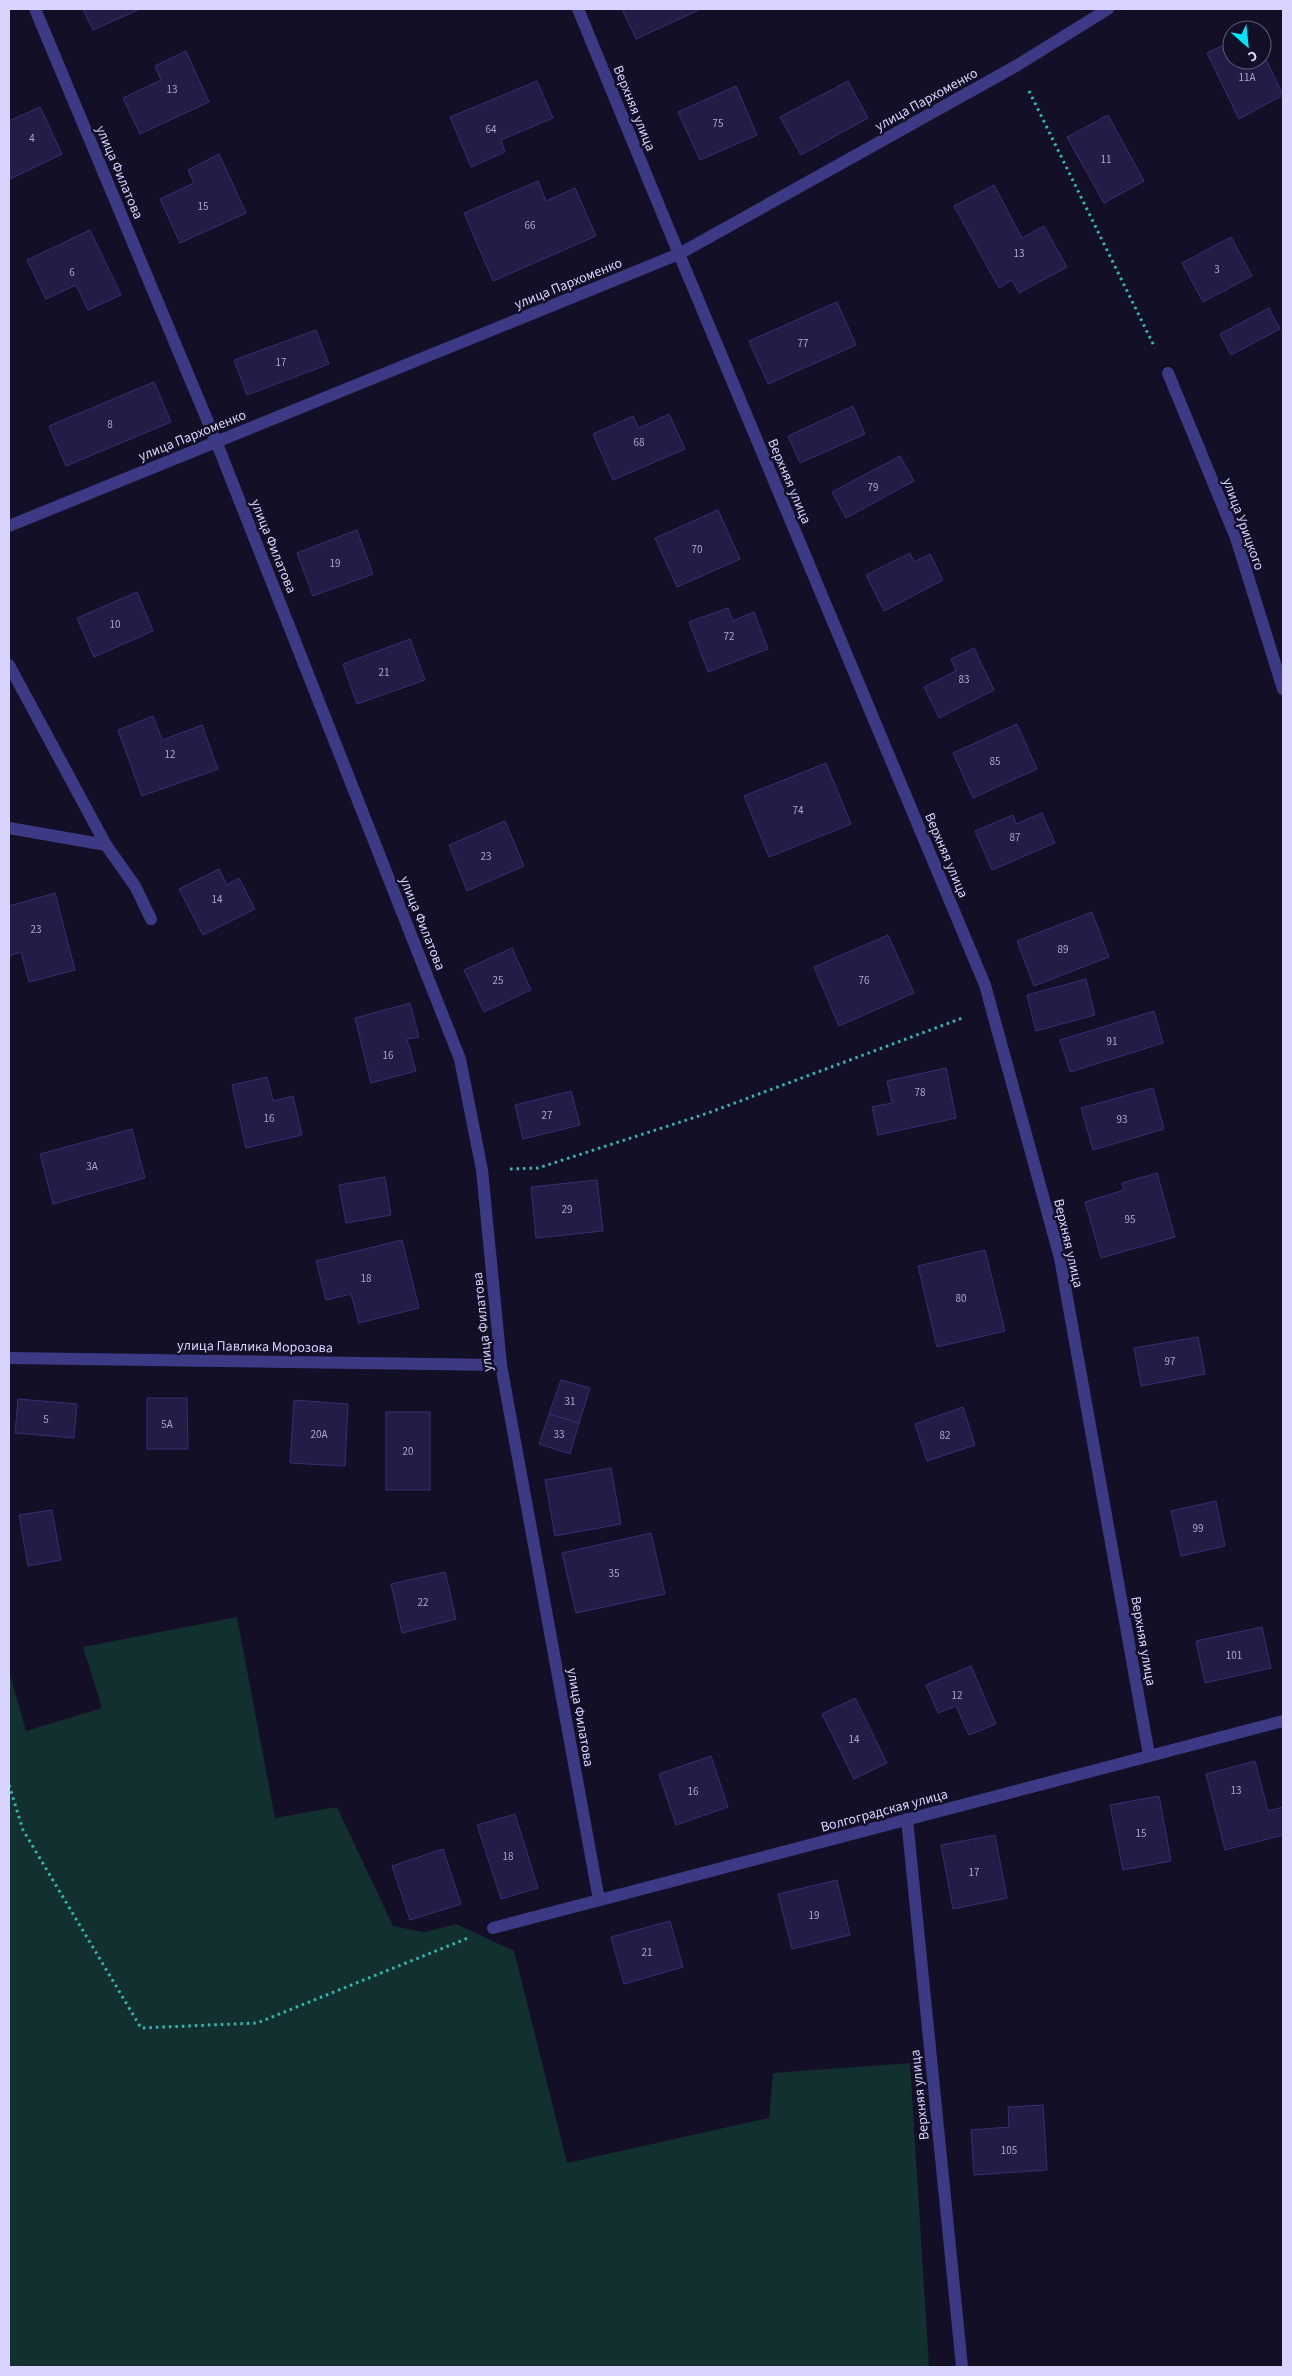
<svg xmlns="http://www.w3.org/2000/svg" width="1292" height="2376" viewBox="0 0 1292 2376" font-family="'Source Sans 3',sans-serif">
<style>
.green{fill:#12302f}
.building{fill:#241b47;stroke:#3b2d73}
.lines{fill:none;stroke-linecap:round;stroke-linejoin:round}
.path{stroke:#2fb8b0;stroke-width:3;stroke-dasharray:2.5 4;stroke-linecap:butt}
.lane{stroke:#3d3a85;stroke-width:12}
.street{stroke:#3d3a85;stroke-width:12}
.labels{text-anchor:middle;stroke-width:5;stroke-linejoin:round;paint-order:stroke}
.number-label{font-size:11px;fill:#aca6d1}
.street-label{font-size:14px;fill:#d9d4ff;stroke:#130f26}
</style>
<rect width="100%" height="100%" fill="#130f26"/>
<path class="green" d="M237,1617L275,1818L337,1807L393,1926L424,1932L456,1924L514,1951L567,2163L769,2118L773,2073L910,2063L929,2367H9V1671L26,1731L102,1708L83,1647Z"/>
<g class="building">
<path d="M83,9H140L93,30Z"/>
<path d="M622,9H701L636,39Z"/>
<path d="M1232,41V60H1262V51L1283,95L1239,119L1207,53Z"/>
<path d="M186,51L209,102L140,134L123,98L161,80L155,66Z"/>
<path d="M537,81L553,118L501,140L505,152L471,167L450,117Z"/>
<path d="M848,81L868,118L801,155L780,117Z"/>
<path d="M736,86L757,135L700,160L678,112Z"/>
<path d="M40,107L62,154L10,179L9,121Z"/>
<path d="M1108,115L1144,181L1104,203L1067,137Z"/>
<path d="M219,154L246,213L180,243L160,199L194,183L188,170Z"/>
<path d="M538,181L546,201L575,188L596,236L493,281L464,213Z"/>
<path d="M994,185L1022,238L1044,226L1067,267L1019,293L1012,280L999,288L954,206Z"/>
<path d="M90,230L121,295L88,310L76,285L46,299L27,260Z"/>
<path d="M1231,237L1252,276L1203,302L1182,263Z"/>
<path d="M837,302L856,345L768,384L749,341Z"/>
<path d="M1269,308L1280,329L1231,355L1220,334Z"/>
<path d="M316,330L329,364L247,395L234,360Z"/>
<path d="M154,382L171,422L66,466L49,426Z"/>
<path d="M853,406L865,434L800,463L788,436Z"/>
<path d="M669,414L685,449L613,480L593,434L633,416L639,428Z"/>
<path d="M900,456L914,481L846,518L832,492Z"/>
<path d="M718,510L740,559L677,587L655,538Z"/>
<path d="M357,530L373,574L313,596L297,553Z"/>
<path d="M910,553L914,562L930,554L943,580L884,611L866,575Z"/>
<path d="M137,592L153,631L94,657L77,618Z"/>
<path d="M728,608L733,621L754,612L768,649L708,672L689,622Z"/>
<path d="M410,639L425,680L357,704L343,664Z"/>
<path d="M974,648L994,690L939,718L924,687L956,671L951,659Z"/>
<path d="M153,716L162,740L202,725L218,769L142,796L118,730Z"/>
<path d="M1017,724L1037,769L973,798L953,753Z"/>
<path d="M826,763L851,824L769,857L744,796Z"/>
<path d="M1042,813L1055,843L992,870L975,831L1013,815L1016,824Z"/>
<path d="M505,821L524,866L467,891L449,845Z"/>
<path d="M219,869L227,885L239,878L255,909L203,935L179,889Z"/>
<path d="M55,893L75,970L29,982L21,952L9,956V906Z"/>
<path d="M1092,912L1109,957L1034,986L1017,941Z"/>
<path d="M888,935L914,993L839,1026L814,967Z"/>
<path d="M512,948L531,990L484,1012L464,970Z"/>
<path d="M1086,979L1095,1015L1036,1031L1027,995Z"/>
<path d="M410,1003L419,1037L407,1039L416,1071L371,1083L355,1018Z"/>
<path d="M1154,1011L1163,1043L1070,1072L1060,1040Z"/>
<path d="M946,1068L956,1118L878,1135L872,1107L892,1103L887,1081Z"/>
<path d="M267,1077L273,1101L293,1096L302,1135L246,1148L232,1085Z"/>
<path d="M1153,1088L1164,1129L1093,1150L1081,1108Z"/>
<path d="M571,1091L580,1125L523,1139L515,1105Z"/>
<path d="M132,1129L145,1178L53,1204L40,1154Z"/>
<path d="M1157,1173L1175,1237L1101,1258L1085,1202L1124,1190L1122,1183Z"/>
<path d="M385,1177L391,1215L346,1223L339,1185Z"/>
<path d="M597,1180L603,1231L536,1238L531,1187Z"/>
<path d="M402,1240L419,1308L359,1323L351,1294L326,1300L316,1261Z"/>
<path d="M985,1250L1005,1331L937,1347L918,1266Z"/>
<path d="M1198,1337L1205,1374L1141,1386L1134,1348Z"/>
<path d="M561,1380L590,1388L579,1423L549,1414Z"/>
<path d="M147,1398H187L188,1449H147Z"/>
<path d="M18,1399L77,1404L74,1438L15,1433Z"/>
<path d="M294,1400L348,1404L345,1466L290,1463Z"/>
<path d="M963,1407L975,1445L927,1461L915,1424Z"/>
<rect x="386" y="1412" width="44" height="78"/>
<path d="M549,1414L579,1423L570,1454L539,1444Z"/>
<path d="M611,1468L621,1524L555,1536L545,1480Z"/>
<path d="M1216,1501L1225,1546L1181,1556L1171,1511Z"/>
<path d="M52,1510L61,1560L28,1566L19,1515Z"/>
<path d="M651,1533L665,1594L576,1613L562,1553Z"/>
<path d="M445,1572L456,1619L402,1633L391,1584Z"/>
<path d="M1262,1627L1271,1668L1205,1683L1196,1641Z"/>
<path d="M971,1666L996,1724L969,1735L956,1706L938,1713L926,1685Z"/>
<path d="M855,1698L887,1763L854,1779L822,1714Z"/>
<path d="M711,1756L728,1807L676,1825L659,1774Z"/>
<path d="M1255,1761L1268,1811L1283,1807V1835L1225,1850L1206,1774Z"/>
<path d="M1159,1796L1171,1861L1123,1870L1110,1805Z"/>
<path d="M515,1814L538,1888L501,1899L477,1825Z"/>
<path d="M995,1835L1007,1898L953,1909L941,1845Z"/>
<path d="M443,1849L461,1904L410,1920L392,1866Z"/>
<path d="M837,1880L850,1935L792,1949L778,1894Z"/>
<path d="M670,1921L683,1967L624,1984L611,1937Z"/>
<path d="M1043,2105L1047,2170L974,2175L971,2130L1009,2127L1008,2107Z"/>
</g>
<g class="lines">
<g class="path">
<path d="M1029,91L1155,348"/>
<path d="M510,1169L538,1168L708,1113L965,1017"/>
<path d="M9,1785L23,1830L141,2028L257,2023L468,1938"/>
</g>
<g class="lane">
<path d="M9,665L106,845"/>
<path d="M9,828L106,845L135,886L151,919"/>
</g>
<g class="street">
<path d="M35,9L216,441L460,1059L482,1170L501,1365L599,1900"/>
<path d="M578,9L679,254L985,985L1060,1258L1149,1755"/>
<path d="M1168,373L1236,538L1283,689"/>
<path d="M9,526L679,254L1016,66L1108,9"/>
<path d="M9,1358L501,1365"/>
<path d="M907,1819L962,2367"/>
<path d="M493,1928L1283,1721"/>
</g>
</g>
<g class="labels">
<g class="number-label">
<text x="1247" y="81">11А</text>
<text x="172" y="93">13</text>
<text x="718" y="127">75</text>
<text x="491" y="133">64</text>
<text x="32" y="142">4</text>
<text x="1106" y="163">11</text>
<text x="203" y="210">15</text>
<text x="530" y="229">66</text>
<text x="1019" y="257">13</text>
<text x="1217" y="273">3</text>
<text x="72" y="276">6</text>
<text x="803" y="347">77</text>
<text x="281" y="366">17</text>
<text x="110" y="428">8</text>
<text x="639" y="446">68</text>
<text x="873" y="491">79</text>
<text x="697" y="553">70</text>
<text x="335" y="567">19</text>
<text x="115" y="628">10</text>
<text x="729" y="640">72</text>
<text x="384" y="676">21</text>
<text x="964" y="683">83</text>
<text x="170" y="758">12</text>
<text x="995" y="765">85</text>
<text x="798" y="814">74</text>
<text x="1015" y="841">87</text>
<text x="486" y="860">23</text>
<text x="217" y="903">14</text>
<text x="36" y="933">23</text>
<text x="1063" y="953">89</text>
<text x="498" y="984">25</text>
<text x="864" y="984">76</text>
<text x="1112" y="1045">91</text>
<text x="388" y="1059">16</text>
<text x="920" y="1096">78</text>
<text x="547" y="1119">27</text>
<text x="269" y="1122">16</text>
<text x="1122" y="1123">93</text>
<text x="92" y="1170">3А</text>
<text x="567" y="1213">29</text>
<text x="1130" y="1223">95</text>
<text x="366" y="1282">18</text>
<text x="961" y="1302">80</text>
<text x="1170" y="1365">97</text>
<text x="570" y="1405">31</text>
<text x="46" y="1423">5</text>
<text x="167" y="1428">5А</text>
<text x="319" y="1438">20А</text>
<text x="559" y="1438">33</text>
<text x="945" y="1439">82</text>
<text x="408" y="1455">20</text>
<text x="1198" y="1532">99</text>
<text x="614" y="1577">35</text>
<text x="423" y="1606">22</text>
<text x="1234" y="1659">101</text>
<text x="957" y="1699">12</text>
<text x="854" y="1743">14</text>
<text x="1236" y="1794">13</text>
<text x="693" y="1795">16</text>
<text x="1141" y="1837">15</text>
<text x="508" y="1860">18</text>
<text x="974" y="1876">17</text>
<text x="814" y="1919">19</text>
<text x="647" y="1956">21</text>
<text x="1009" y="2154">105</text>
</g>
<g class="street-label">
<text transform="translate(926 99) rotate(-29)" y="5">улица Пархоменко</text>
<text transform="translate(635 108) rotate(68)" y="5">Верхняя улица</text>
<text transform="translate(120 172) rotate(67)" y="5">улица Филатова</text>
<text transform="translate(568 283) rotate(-22)" y="5">улица Пархоменко</text>
<text transform="translate(192 435) rotate(-22)" y="5">улица Пархоменко</text>
<text transform="translate(790 481) rotate(67)" y="5">Верхняя улица</text>
<text transform="translate(1244 524) rotate(70)" y="5">улица Урицкого</text>
<text transform="translate(274 546) rotate(68)" y="5">улица Филатова</text>
<text transform="translate(947 855) rotate(67)" y="5">Верхняя улица</text>
<text transform="translate(423 923) rotate(68)" y="5">улица Филатова</text>
<text transform="translate(1069 1243) rotate(77)" y="5">Верхняя улица</text>
<text transform="translate(482 1322) rotate(-96)" y="5">улица Филатова</text>
<text transform="translate(255 1346) rotate(1)" y="5">улица Павлика Морозова</text>
<text transform="translate(1144 1641) rotate(80)" y="5">Верхняя улица</text>
<text transform="translate(581 1717) rotate(80)" y="5">улица Филатова</text>
<text transform="translate(884 1810) rotate(-15)" y="5">Волгоградская улица</text>
<text transform="translate(919 2095) rotate(-96)" y="5">Верхняя улица</text>
</g>
</g>
<rect width="1292" height="2376" fill="none" stroke="#d9d4ff" stroke-width="20"/>
<g transform="translate(1247 45) rotate(153)"><circle r="24" fill="#130f26" stroke="#625e7d"/>
<path d="M0-4L9 19L0 12L-9 19Z" fill="#00e5ff"/>
<text y="-8" font-size="14" font-weight="bold" text-anchor="middle" fill="#d9d4ff">С</text>
</g>
</svg>
